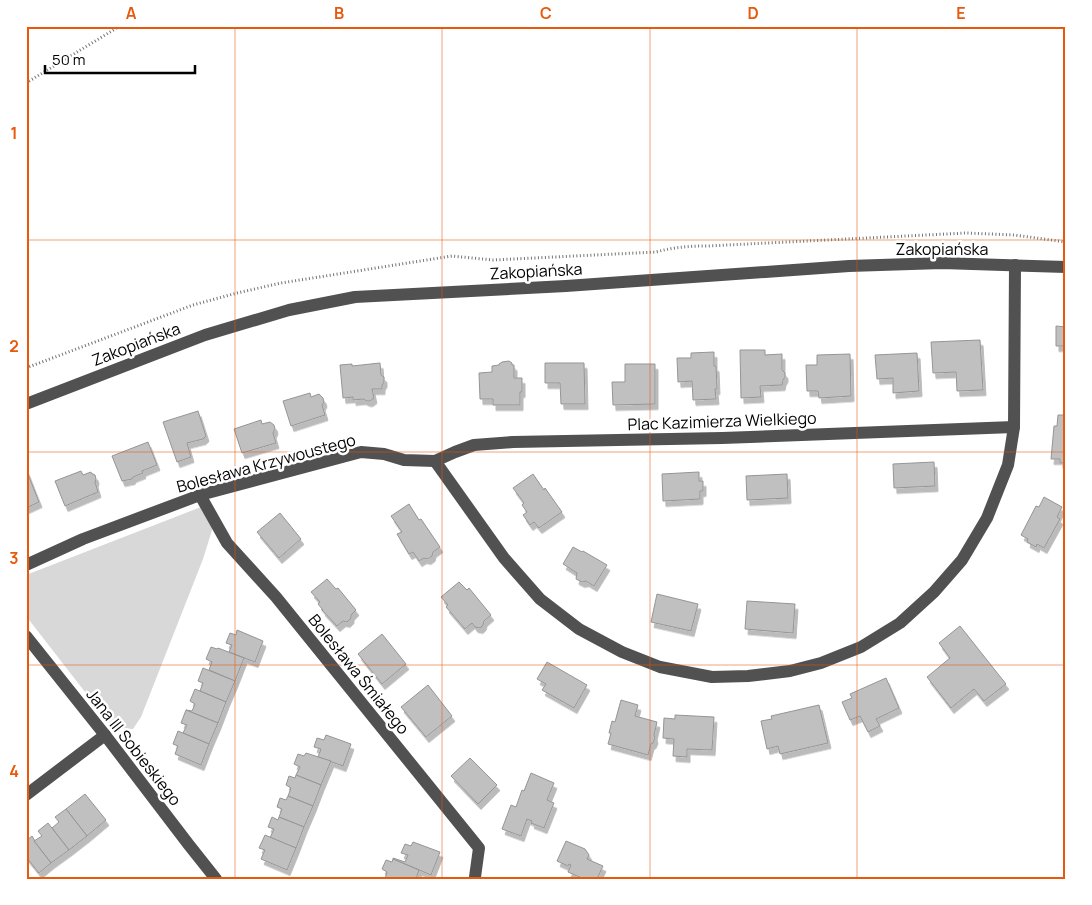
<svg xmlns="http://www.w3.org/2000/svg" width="1092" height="905" viewBox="0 0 1092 905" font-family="Manrope,sans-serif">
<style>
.green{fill:#d8d8d8}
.building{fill:#c0c0c0;stroke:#959595;filter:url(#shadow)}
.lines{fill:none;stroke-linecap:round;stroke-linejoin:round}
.path{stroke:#737373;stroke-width:3;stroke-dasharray:1 2.5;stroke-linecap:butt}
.minor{stroke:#515151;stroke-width:12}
.grid{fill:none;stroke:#e8590c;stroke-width:1;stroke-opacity:0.55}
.labels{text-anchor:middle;stroke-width:5;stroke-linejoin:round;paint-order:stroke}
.street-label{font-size:16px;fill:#000;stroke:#fff}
.neatline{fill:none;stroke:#e8590c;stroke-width:2}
.grid-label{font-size:16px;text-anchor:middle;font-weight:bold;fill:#e8590c}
</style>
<defs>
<filter id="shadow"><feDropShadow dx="3" dy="5.5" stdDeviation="0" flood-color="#0004"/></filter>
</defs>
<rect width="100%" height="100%" fill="#fff"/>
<path class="green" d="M201,507L213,527L203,559L141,717L133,729L113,728L26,616V575Z"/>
<g class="building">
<path d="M1056,326L1066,327V346H1056Z"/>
<path d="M980,340L983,390L957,391L956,372L933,373L931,342Z"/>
<path d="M740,350H765V355L782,354V370L785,373V377L783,380L782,385L760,386L761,397L741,398Z"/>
<path d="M714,352V366H716L717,389H715L716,399L693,400L692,381L678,382L677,358H691V353Z"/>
<path d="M917,353L919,391L893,393V378L877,379L875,355Z"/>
<path d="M850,354L851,396L819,398L818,391H807L806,365H817V355Z"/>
<path d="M509,361L512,363V365H514V378H522V392H520V405H493V399H480L479,373L492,372V366L499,365V364L502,362Z"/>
<path d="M380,363L381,375L384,377V382L382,385V389H372L374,398L370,401H367L363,399L353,400V397L343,398L340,365L352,364V366Z"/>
<path d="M545,363H584L585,404H561L560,383H545Z"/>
<path d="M625,364H655V404L613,405L612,382H625Z"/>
<path d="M310,393L311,397L319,394L323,398L324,402L322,405L325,415L291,426L283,401Z"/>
<path d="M198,411L206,436L203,439L187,443L191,457L177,462L163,422Z"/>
<path d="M1058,415H1066V463H1060V459H1051L1054,426H1057Z"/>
<path d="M261,420L262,424L270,422L274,425L275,429L273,433L276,443L242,453L234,429Z"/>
<path d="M148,442L157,465L142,471L143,473L133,477L132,479L122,481L112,456Z"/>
<path d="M934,462L935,486L894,488L893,464Z"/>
<path d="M26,469L39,502L26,508Z"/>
<path d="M81,471L83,475L91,472V473L95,475L96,479L95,482L98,492L65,506L55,481Z"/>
<path d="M699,472V481H703V491H700V499L663,501L662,474Z"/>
<path d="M533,474L544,490L545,488L562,512L539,528L534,522L530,525L523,515L527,512L522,505L524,503L513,488Z"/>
<path d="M787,474L788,498L747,500L746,476Z"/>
<path d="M1044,497L1062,507L1057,517L1060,519L1044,548L1037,544L1036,547L1027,542L1028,539L1021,535L1036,506L1039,507Z"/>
<path d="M409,504L419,520L421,519L440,547L433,552L432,556L428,559L424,558L419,561L413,552L409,554L397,534L402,532L391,516Z"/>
<path d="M280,513L301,539L279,558L257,532Z"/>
<path d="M573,547L582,552L583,551L607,565L594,586L586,581L582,582L576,579L577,573L563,564Z"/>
<path d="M327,579L336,589L338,588L356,610L351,615V618L347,622L343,621L337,626L322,610H323L318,604L320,602L311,592Z"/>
<path d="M459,582L467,590L469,588L491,615L484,621L483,625L480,628L475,627L472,623L465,629L446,607L448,605L441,597Z"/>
<path d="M657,594L698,604L691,631L651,622Z"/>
<path d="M747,601L795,604L793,633L745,629Z"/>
<path d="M960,626L1006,684L984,701L974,689L951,708L927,677L950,658L939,643Z"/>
<path d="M237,630L263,641L255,662L229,652L232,645L226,643L230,633L236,635Z"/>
<path d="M382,634L406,664L382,684L358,654Z"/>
<path d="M211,647L217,649L218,648L244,658L235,681L209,670L212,662L206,659Z"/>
<path d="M547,662L587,685L574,708L542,690L546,684L537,679Z"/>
<path d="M203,668L235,681L226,702L200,691L203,683L198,681Z"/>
<path d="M886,678L899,708L876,719L880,726L868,732L860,716L850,720L842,702L852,698L850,694Z"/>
<path d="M428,685L452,716L426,737L401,707Z"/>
<path d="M195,689L226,702L218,723L186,710L192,711L195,704L190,701Z"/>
<path d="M621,700L638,705L635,716L657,722L654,735L655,738L653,743L651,744L648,755L608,744L611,733H609L612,721L615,722Z"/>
<path d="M819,705L828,743L780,754L778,746L767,749L761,721L772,719L771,716Z"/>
<path d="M186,710L218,723L209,744L183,733L187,725L181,723Z"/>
<path d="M675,715L714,717L712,750L687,749V757L673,756L674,739L663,738L664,718L675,719Z"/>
<path d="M178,731L209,744L201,765L175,754L178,746L173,744Z"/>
<path d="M326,735L351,744L343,766L318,757L321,749L314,747L317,738L324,740Z"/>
<path d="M306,753L331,761L321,785L296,775L300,767L294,764L298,754L304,756Z"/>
<path d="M470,758L497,785L478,804L451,776Z"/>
<path d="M531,773L554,783L547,800L554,803L544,828L531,823L532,821L527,819L521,836L502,829L511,805L516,807L522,790L524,791Z"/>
<path d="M296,775L321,785L313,806L288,796L291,788L286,785L289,776L295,778Z"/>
<path d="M85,794L106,820L87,836L66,809Z"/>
<path d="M288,796L313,806L304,827L279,817L282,809L277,807L280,798L286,800Z"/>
<path d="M66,809L87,836L69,850L52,828L59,822L55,817Z"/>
<path d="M272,817L278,820L279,817L304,827L296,848L270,838L274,829L268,827Z"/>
<path d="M48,823L69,850L51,863L34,841L42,836L38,831Z"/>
<path d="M265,835L296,848L287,870L261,859L265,850L259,848Z"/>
<path d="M32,836L35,841H34L51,863L39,873L26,857V841Z"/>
<path d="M566,841L585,849L589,855L587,859L603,866L597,879H584L568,872L571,865L569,864L568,866L557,861Z"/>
<path d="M413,842L440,852L431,875L393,859V858L405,862L408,855L401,853L405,844L411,846Z"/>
<path d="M393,859L419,870L416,879H385L387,872L382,869L386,860L392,862Z"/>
</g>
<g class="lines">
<g class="path">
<path d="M26,83L120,26"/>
<path d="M26,368L193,305L237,293L281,283L452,256L493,260L656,252C674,247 690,246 708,246L966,233L1014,235L1066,242"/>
</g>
<g class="minor">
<path d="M26,404L205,335L289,310L355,297L566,286L849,266L942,263L1066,267"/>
<path d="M435,461L504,558L540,599L579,629L622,652L660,667L712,677L748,676L790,671L821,663L861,647L900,623L934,592L962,560L987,518L1008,465L1014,427L1015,265"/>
<path d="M200,495L227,543L276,597L479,848L475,877"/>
<path d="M26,565L83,539L200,495L361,452L384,454L404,460L435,461L455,452L474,445L513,442L722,438L1014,427"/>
<path d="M26,636L105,735L189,845L216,879"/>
<path d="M26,795L105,735"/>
</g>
</g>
<path class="grid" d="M235,26V879M442,26V879M650,26V879M857,26V879M26,240H1066M26,452H1066M26,665H1066"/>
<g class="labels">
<g class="street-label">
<text x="942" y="255">Zakopiańska</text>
<text transform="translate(536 271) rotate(-3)" y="6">Zakopiańska</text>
<text transform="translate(136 344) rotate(-21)" y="6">Zakopiańska</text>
<text transform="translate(722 421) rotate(-2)" y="6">Plac Kazimierza Wielkiego</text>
<text transform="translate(266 463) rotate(-15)" y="6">Bolesława Krzywoustego</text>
<text transform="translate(359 674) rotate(51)" y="6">Bolesława Śmiałego</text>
<text transform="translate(134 747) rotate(52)" y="6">Jana III Sobieskiego</text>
</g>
</g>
<rect width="1092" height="905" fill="none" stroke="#ffffff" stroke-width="55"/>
<path d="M45 65v8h150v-8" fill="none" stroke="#000000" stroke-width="2.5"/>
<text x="52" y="65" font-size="15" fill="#000000" stroke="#ffffff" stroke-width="4" paint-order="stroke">50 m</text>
<rect x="28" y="28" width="1036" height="850" class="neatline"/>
<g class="grid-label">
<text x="131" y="19">A</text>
<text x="339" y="19">B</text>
<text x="546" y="19">C</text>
<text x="753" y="19">D</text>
<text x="961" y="19">E</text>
<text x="14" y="139">1</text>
<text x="14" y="352">2</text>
<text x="14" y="564">3</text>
<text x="14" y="777">4</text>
</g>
</svg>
